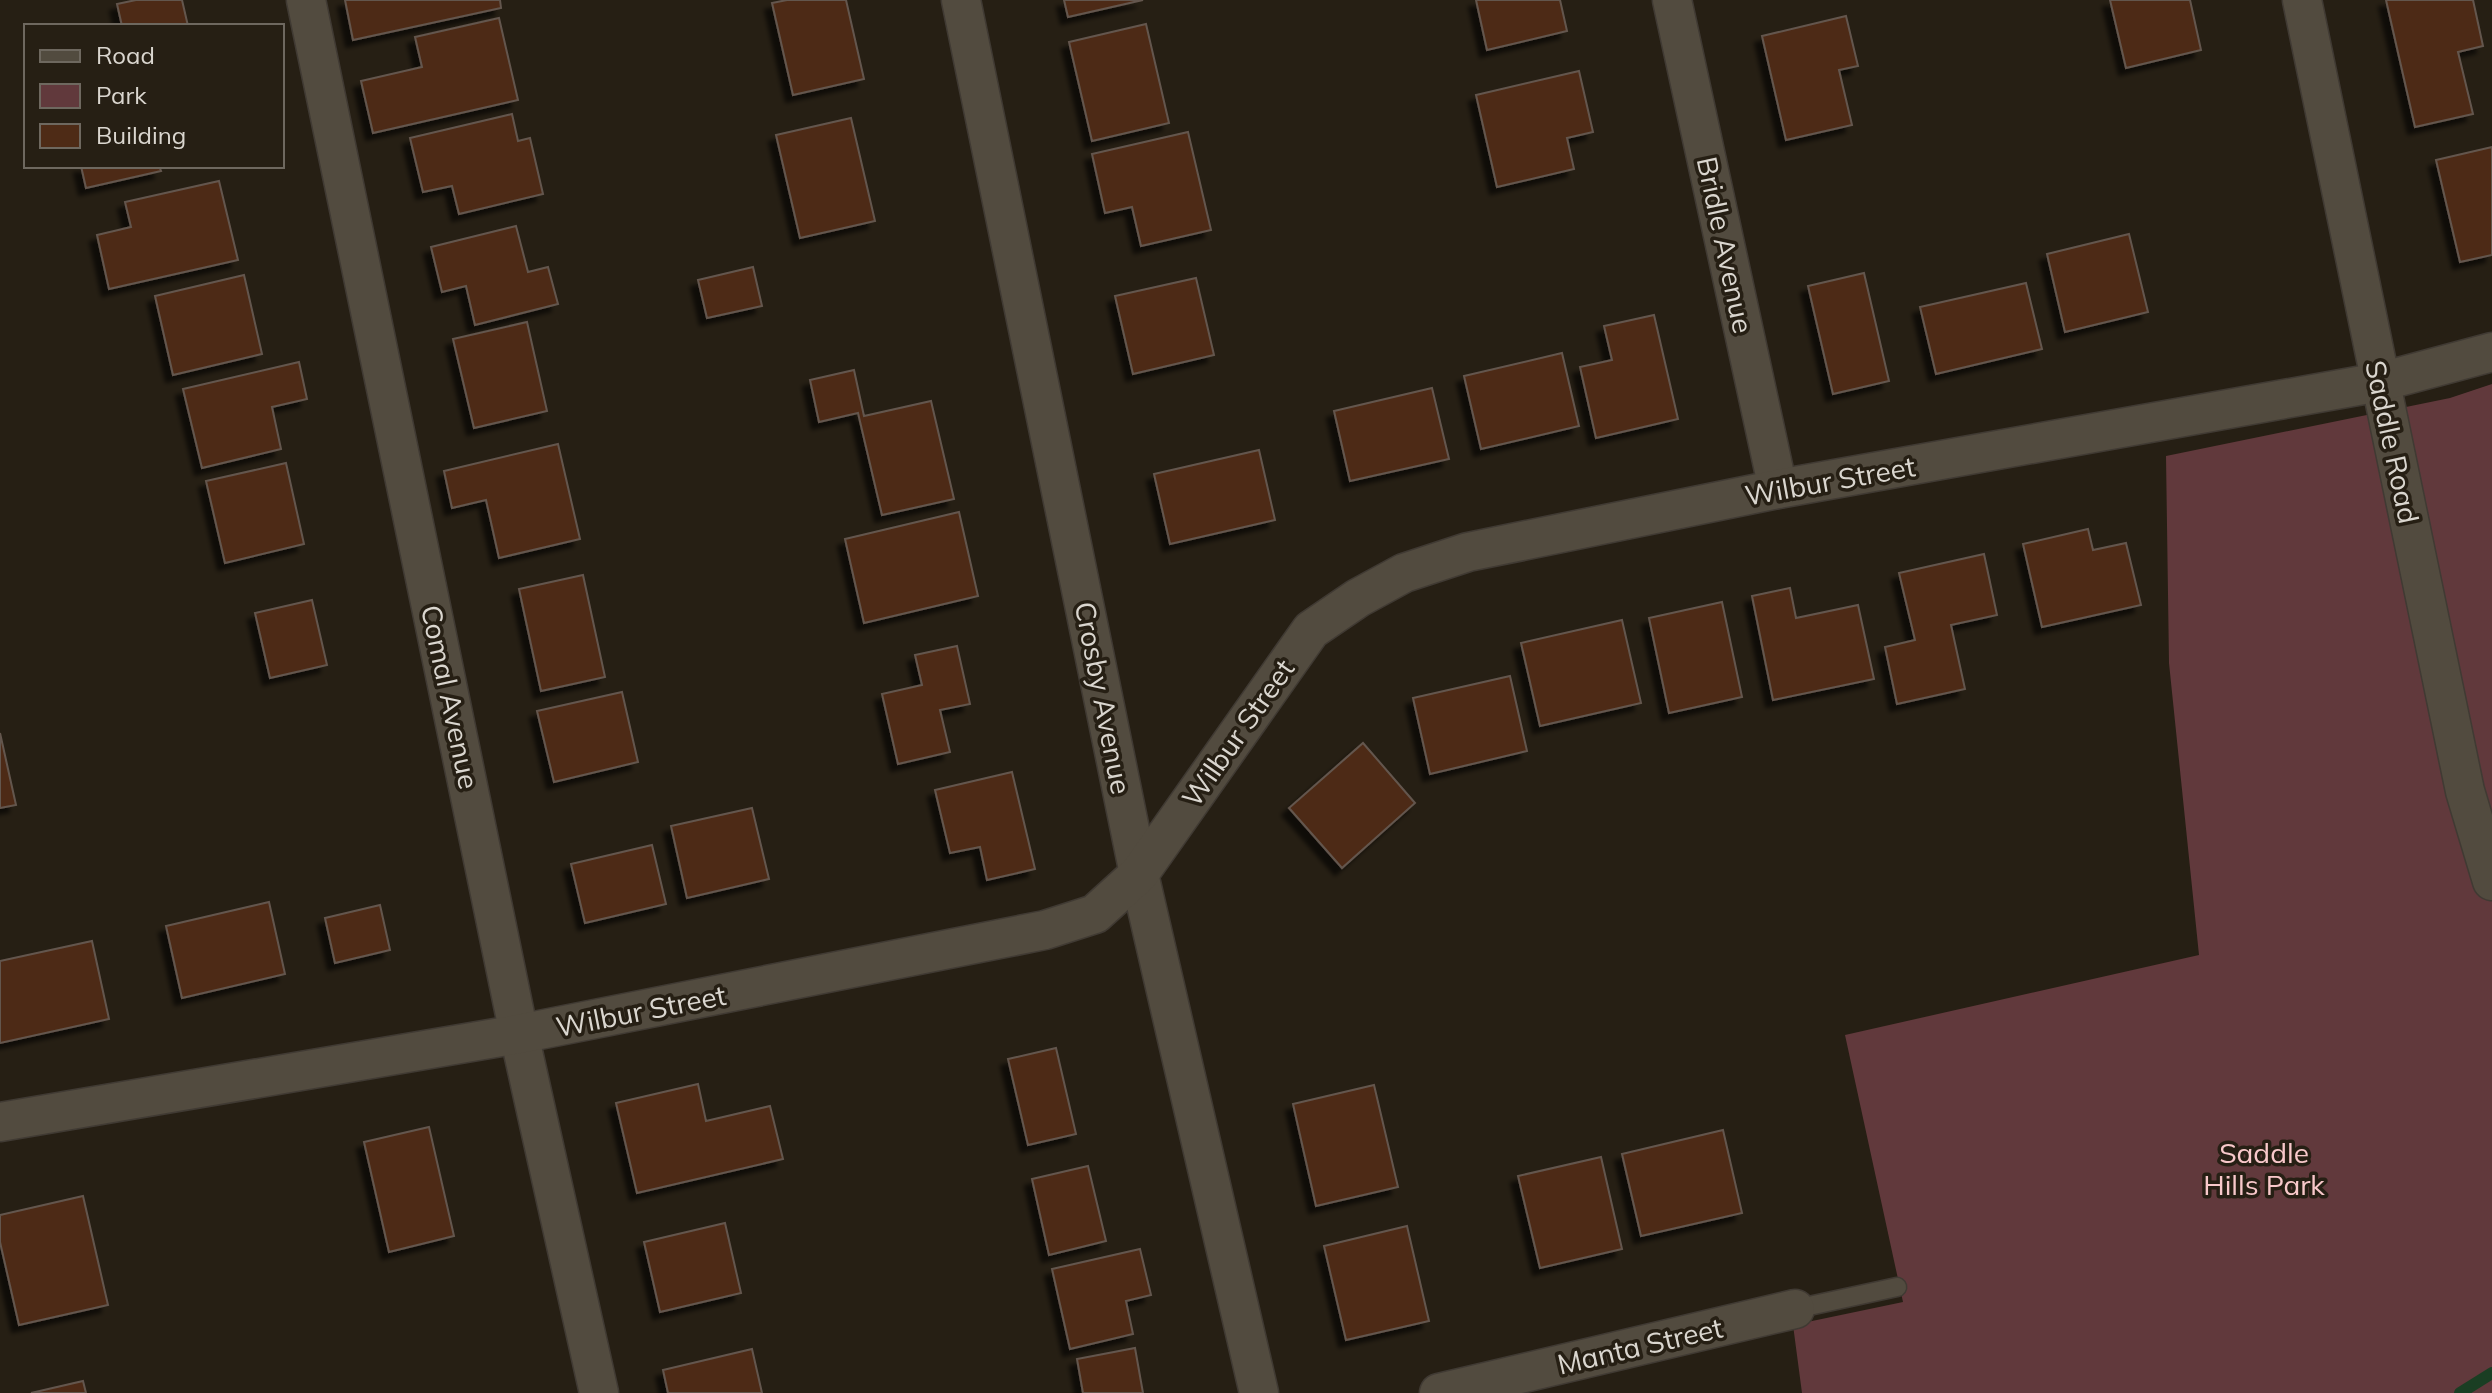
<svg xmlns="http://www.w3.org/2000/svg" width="2492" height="1393" viewBox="0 0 2492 1393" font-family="Mulish,sans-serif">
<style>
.green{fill:#61393c}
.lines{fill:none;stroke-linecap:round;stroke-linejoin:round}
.stream{stroke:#1a3e23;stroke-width:12}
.building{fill:#4e2b16;stroke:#64564e;stroke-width:2;filter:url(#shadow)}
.lane-casing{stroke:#403a33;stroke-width:21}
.street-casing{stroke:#403a33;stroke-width:41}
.lane{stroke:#524b3f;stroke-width:18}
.street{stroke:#524b3f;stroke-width:38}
.labels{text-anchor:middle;stroke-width:7;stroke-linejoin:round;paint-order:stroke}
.street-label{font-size:28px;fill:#dad6cf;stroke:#261f14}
.park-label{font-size:28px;fill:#f8c8ca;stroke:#261f14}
</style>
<defs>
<filter id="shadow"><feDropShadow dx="-7" dy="7" stdDeviation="2" flood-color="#0009"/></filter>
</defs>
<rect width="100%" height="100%" fill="#261f14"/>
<path class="green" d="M2492,384V1393H1802L1793,1325L1903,1302L1845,1035L2199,955L2169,663L2166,456L2450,398Z"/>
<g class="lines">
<path class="stream" d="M2460,1393L2492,1373"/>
</g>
<g class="building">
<path d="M136,0H182L188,26H122L117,4Z"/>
<path d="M345,0H500L501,8L353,40Z"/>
<path d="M787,0H846L864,79L793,95L772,3Z"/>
<path d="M1064,0H1143L1068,17Z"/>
<path d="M1476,0H1560L1567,31L1487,50Z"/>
<path d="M2110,0H2190L2201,50L2126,68Z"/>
<path d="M2386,0H2473L2483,46L2458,52L2473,114L2415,127Z"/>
<path d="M1846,16L1858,66L1839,70L1852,125L1786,140L1762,36Z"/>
<path d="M499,18L518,100L373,133L361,81L422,67L415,37Z"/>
<path d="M1146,24L1169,123L1092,141L1069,42Z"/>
<path d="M1579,71L1593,132L1567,138L1574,169L1497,187L1476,95Z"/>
<path d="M512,114L518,141L530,138L543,194L459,214L452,186L423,192L410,138Z"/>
<path d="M851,118L875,221L800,238L776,135Z"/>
<path d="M1188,132L1211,230L1141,246L1132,207L1105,213L1092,154Z"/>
<path d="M2492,147V255L2460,262L2436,160Z"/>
<path d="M81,166H159L161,171L86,188Z"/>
<path d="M219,181L238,260L109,289L97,235L131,227L125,202Z"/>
<path d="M516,226L528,272L548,267L558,304L475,325L466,286L442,292L431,247Z"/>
<path d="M2129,234L2148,312L2065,332L2047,254Z"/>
<path d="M753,267L762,306L707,318L698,280Z"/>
<path d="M1864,273L1889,381L1833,394L1808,286Z"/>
<path d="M244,275L262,354L173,375L155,296Z"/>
<path d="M1196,278L1214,355L1133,374L1115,296Z"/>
<path d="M2026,283L2042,349L1936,374L1920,307Z"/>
<path d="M1654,315L1678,419L1596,438L1580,367L1612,360L1604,326Z"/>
<path d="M527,322L547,411L474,428L453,339Z"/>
<path d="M1562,353L1579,426L1481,449L1464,376Z"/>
<path d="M299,362L307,399L272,407L281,449L202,468L183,389Z"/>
<path d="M854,370L864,416L931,401L954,499L882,515L858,413L819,422L810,380Z"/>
<path d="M1432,388L1449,459L1350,481L1334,411Z"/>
<path d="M558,444L580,539L499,558L486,500L452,508L444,471Z"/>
<path d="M1259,450L1275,520L1170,544L1154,474Z"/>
<path d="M286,463L304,544L225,563L206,481Z"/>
<path d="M959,512L978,596L864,623L845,539Z"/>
<path d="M2088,529L2093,550L2126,543L2141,605L2042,627L2023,544Z"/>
<path d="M1984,554L1997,615L1951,625L1965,689L1897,704L1885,647L1915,640L1899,573Z"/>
<path d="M583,575L605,677L541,691L519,589Z"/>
<path d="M1790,588L1796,618L1858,605L1874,679L1773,700L1752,596Z"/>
<path d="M312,600L327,665L270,678L255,613Z"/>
<path d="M1722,602L1742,697L1669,713L1649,618Z"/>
<path d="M1622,620L1641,703L1540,726L1521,643Z"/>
<path d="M957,646L970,704L940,710L950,752L898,764L882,694L922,685L915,655Z"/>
<path d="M1510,676L1527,751L1430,774L1413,698Z"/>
<path d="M622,692L638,762L554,782L537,711Z"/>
<path d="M0,733L16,805L0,808Z"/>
<path d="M1363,743L1415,803L1342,868L1289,808Z"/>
<path d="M1012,772L1035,869L987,880L980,847L950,853L935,790Z"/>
<path d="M752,808L769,879L687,898L671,826Z"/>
<path d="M652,845L666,904L585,923L571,864Z"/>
<path d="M269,902L285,974L182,998L166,926Z"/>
<path d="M380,905L390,950L335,963L325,918Z"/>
<path d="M92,941L109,1019L0,1043V961Z"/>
<path d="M1056,1048L1076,1134L1028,1145L1008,1059Z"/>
<path d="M698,1084L706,1121L770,1106L783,1159L637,1193L616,1103Z"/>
<path d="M1374,1085L1398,1187L1316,1206L1293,1104Z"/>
<path d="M429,1127L454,1236L389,1252L364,1142Z"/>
<path d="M1723,1130L1742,1213L1641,1236L1622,1154Z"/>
<path d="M1601,1157L1622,1249L1540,1268L1518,1176Z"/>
<path d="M1088,1166L1106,1241L1049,1255L1032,1179Z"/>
<path d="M83,1196L108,1305L19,1325L0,1242V1215Z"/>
<path d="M725,1223L741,1293L660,1312L644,1242Z"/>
<path d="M1407,1226L1429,1321L1346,1340L1324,1246Z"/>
<path d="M1140,1249L1151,1295L1126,1301L1133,1334L1070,1349L1052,1269Z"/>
<path d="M1135,1348L1143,1393H1083L1077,1359Z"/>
<path d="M752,1349L762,1393H668L663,1370Z"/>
<path d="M83,1381L86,1393H31Z"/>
</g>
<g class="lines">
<defs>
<path id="lane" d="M1795,1309L1897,1287"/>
<g id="street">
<path d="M306,0L519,1034L599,1393"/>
<path d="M961,0L1139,874L1259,1393"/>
<path d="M1672,0L1778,489"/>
<path d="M2302,0L2465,791L2492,881"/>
<path d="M0,1122L519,1034L1045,930L1095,914L1139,874L1311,630L1358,598L1404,573L1468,552L1778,489L2380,382L2492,352"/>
<path d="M1439,1393L1795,1309"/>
</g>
</defs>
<use href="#lane" class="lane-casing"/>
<use href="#street" class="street-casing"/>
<use href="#lane" class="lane"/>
<use href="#street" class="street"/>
</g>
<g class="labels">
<g class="street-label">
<text transform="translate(1725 245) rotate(78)" y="10">Bridle Avenue</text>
<text transform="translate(2392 442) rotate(78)" y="10">Saddle Road</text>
<text transform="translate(1830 481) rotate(-10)" y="10">Wilbur Street</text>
<text transform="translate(450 697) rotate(78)" y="10">Comal Avenue</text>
<text transform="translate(1103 698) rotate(79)" y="10">Crosby Avenue</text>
<text transform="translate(1238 733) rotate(-55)" y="10">Wilbur Street</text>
<text transform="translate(641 1011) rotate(-11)" y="10">Wilbur Street</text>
<text transform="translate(1640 1346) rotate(-13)" y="10">Manta Street</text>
</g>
<g class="park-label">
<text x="2264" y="1163">Saddle<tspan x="2264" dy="32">Hills Park</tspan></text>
</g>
</g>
<rect x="24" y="24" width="260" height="144" fill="#261f14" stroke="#6e685f" stroke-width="2"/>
<rect x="40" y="50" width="40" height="12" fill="#524b3f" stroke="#6e685f" stroke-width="2"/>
<text x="96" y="64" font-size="24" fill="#dad6cf">Road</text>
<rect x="40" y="84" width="40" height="24" fill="#61393c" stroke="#6e685f" stroke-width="2"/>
<text x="96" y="104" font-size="24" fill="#dad6cf">Park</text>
<rect x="40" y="124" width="40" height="24" fill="#4e2b16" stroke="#6e685f" stroke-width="2"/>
<text x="96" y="144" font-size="24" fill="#dad6cf">Building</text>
</svg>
